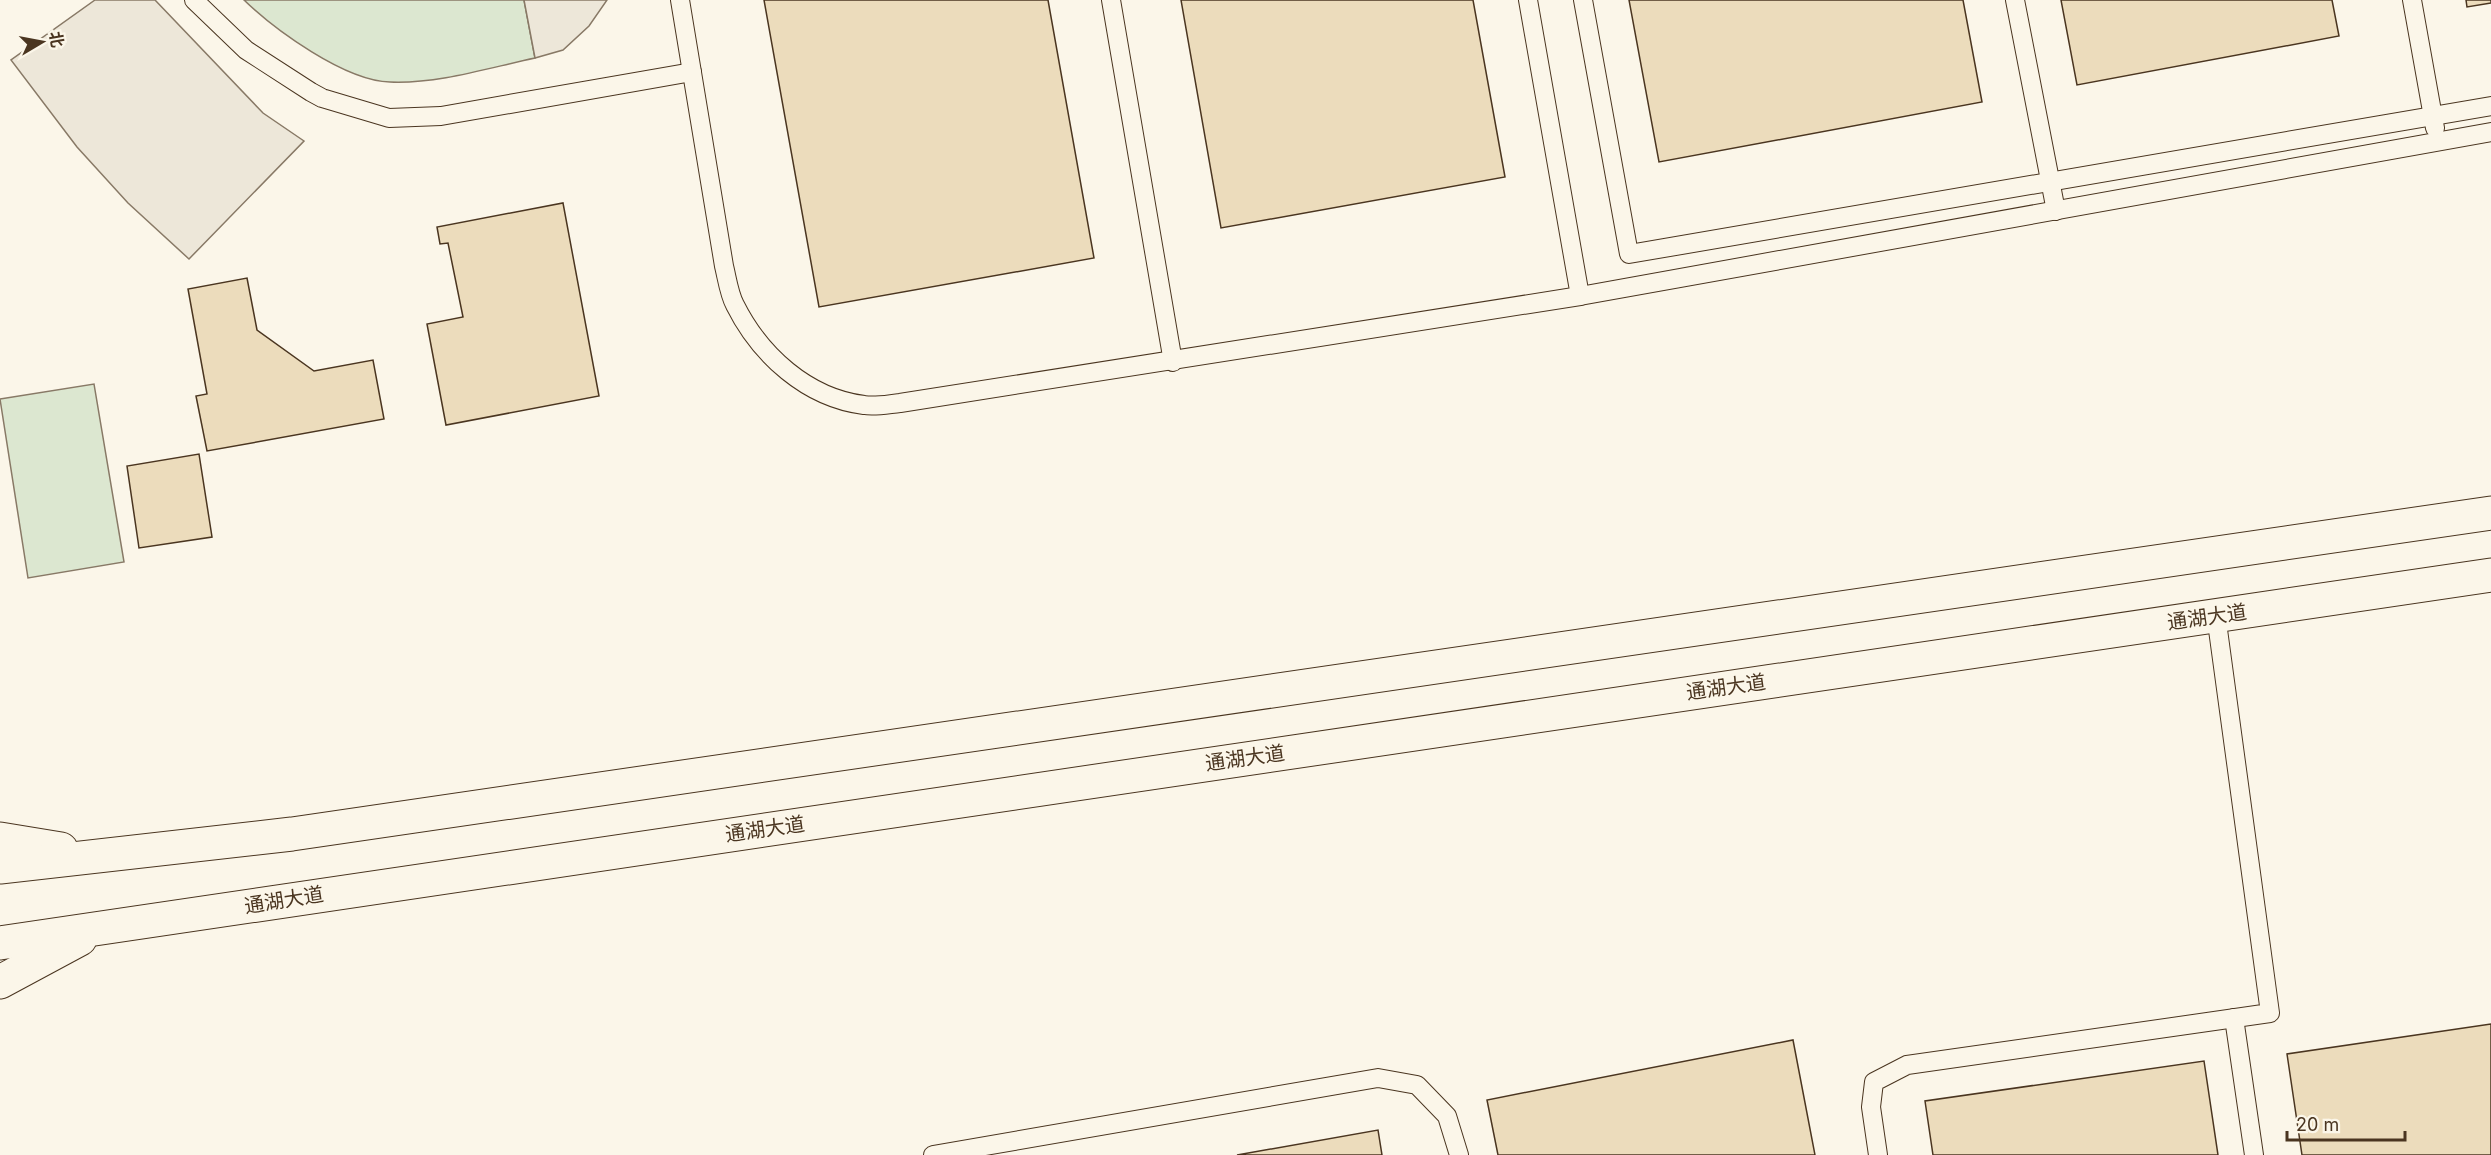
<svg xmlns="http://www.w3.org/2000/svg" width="2491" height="1155" viewBox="0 0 2491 1155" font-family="Inter,'Noto Sans SC',sans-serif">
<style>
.green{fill:#dce7d0;stroke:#887966;stroke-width:1.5}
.parking{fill:#ede7d9;stroke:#887966;stroke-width:1.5}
.building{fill:#ecdcbc;stroke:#4a3520;stroke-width:1.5}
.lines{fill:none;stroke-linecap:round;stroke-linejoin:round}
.service-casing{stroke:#4a3520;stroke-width:20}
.primary-casing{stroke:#4a3520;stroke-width:35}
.service{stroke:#fbf6e9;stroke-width:18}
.primary{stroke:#fbf6e9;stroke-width:33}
.labels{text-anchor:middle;stroke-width:4.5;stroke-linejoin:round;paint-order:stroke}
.street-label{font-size:20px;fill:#4a3520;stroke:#fbf6e9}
</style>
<rect width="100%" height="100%" fill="#fbf6e9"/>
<g class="green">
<path d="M244,0H524L535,58C488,68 438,84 390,82C345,81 275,30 244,0Z"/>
<path d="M94,384L124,562L28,578L0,399Z"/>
</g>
<g class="parking">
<path d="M95,0H155L263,113L304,141L189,259L128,203L77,147L11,60Z"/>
<path d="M524,0H607L589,26L563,50L535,58Z"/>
</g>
<g class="building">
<path d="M764,0H1048L1094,258L819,307Z"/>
<path d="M1181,0H1473L1505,177L1221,228Z"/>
<path d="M1629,0H1963L1982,102L1659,162Z"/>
<path d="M2061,0H2332L2339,36L2077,85Z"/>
<path d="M2466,0H2491V3L2467,7Z"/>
<path d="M563,203L599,396L446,425L427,324L463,317L448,243L440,244L437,227Z"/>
<path d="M247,278L257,330L314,371L373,360L384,419L207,451L196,396L207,394L188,289Z"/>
<path d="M199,454L212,537L139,548L127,466Z"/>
<path d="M2491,1024V1155H2302L2287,1054Z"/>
<path d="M1793,1040L1815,1155H1498L1487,1100Z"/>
<path d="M2204,1061L2218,1155H1933L1925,1101Z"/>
<path d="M1378,1130L1382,1155H1237Z"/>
</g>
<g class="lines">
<defs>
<g id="service">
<path d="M194,0L246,50L311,92L322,98L389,118L441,116L692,72"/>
<path d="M680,0L724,266C727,278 729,294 735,305C760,355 807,398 864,405C875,407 889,404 900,403L1580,296L1528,0"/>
<path d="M1111,0L1173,362"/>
<path d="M1583,0L1629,254L2491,106"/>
<path d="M2015,0L2056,211"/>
<path d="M2412,0L2435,128"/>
<path d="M1580,296L2491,132"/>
<path d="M2234,1018L2254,1155"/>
<path d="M933,1155L1378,1078L1417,1085L1447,1116L1459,1155"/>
<path d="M1878,1155L1871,1107L1874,1082L1907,1065L2270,1013L2216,615"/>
</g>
<g id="primary">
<path d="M0,839L61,849"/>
<path d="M0,867L292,834L2491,513"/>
<path d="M0,943L2491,575"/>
<path d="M0,982L80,939"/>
</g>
</defs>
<use href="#service" class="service-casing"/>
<use href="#primary" class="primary-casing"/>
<use href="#service" class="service"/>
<use href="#primary" class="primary"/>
</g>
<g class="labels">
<g class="street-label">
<text transform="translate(2207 617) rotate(-8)" y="7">通湖大道</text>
<text transform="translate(1726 687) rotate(-8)" y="7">通湖大道</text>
<text transform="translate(1245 758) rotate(-8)" y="7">通湖大道</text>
<text transform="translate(765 829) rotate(-8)" y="7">通湖大道</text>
<text transform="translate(284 900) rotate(-9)" y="7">通湖大道</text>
</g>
</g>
<g transform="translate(42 42) rotate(80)" stroke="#fbf6e9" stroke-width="4.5" paint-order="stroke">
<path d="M0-4.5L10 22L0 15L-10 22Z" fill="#4a3520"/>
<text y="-9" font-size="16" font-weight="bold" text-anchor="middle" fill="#4a3520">北</text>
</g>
<path d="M2287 1131v9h118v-9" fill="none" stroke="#4a3520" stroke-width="3"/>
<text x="2296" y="1131" font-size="18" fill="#4a3520" stroke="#fbf6e9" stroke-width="4.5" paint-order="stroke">20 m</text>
</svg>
